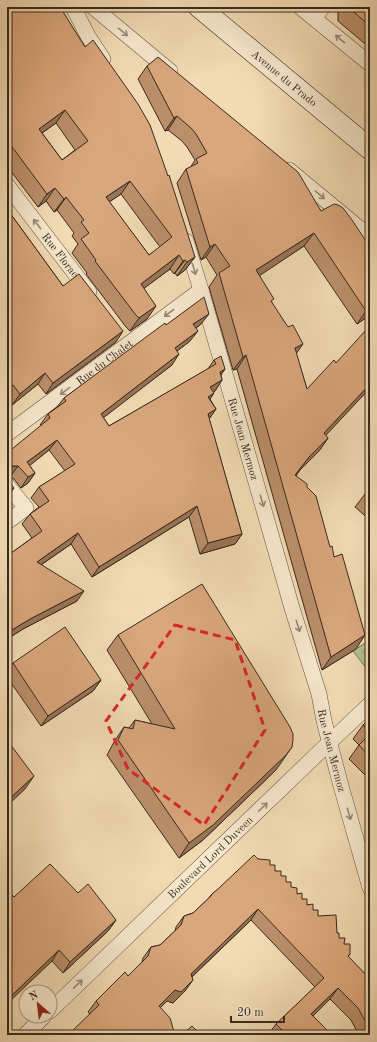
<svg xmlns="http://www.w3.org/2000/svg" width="377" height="1042" viewBox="0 0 377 1042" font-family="'Old Standard TT',serif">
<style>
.park{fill:url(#park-crowns);stroke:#767658}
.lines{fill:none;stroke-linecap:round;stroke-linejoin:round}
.minor-casing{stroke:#665645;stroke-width:16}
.secondary-casing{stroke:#372a20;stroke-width:22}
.minor{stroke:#f7e8ce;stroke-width:15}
.secondary{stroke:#f7e8ce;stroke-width:21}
.wall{fill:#bb8f6a;stroke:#372a20;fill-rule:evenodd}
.shaded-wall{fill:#997456;stroke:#372a20}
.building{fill:#daa67b;stroke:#372a20;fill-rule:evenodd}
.oneway{stroke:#978977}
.marked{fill:none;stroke:#d62828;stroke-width:3;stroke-dasharray:8 5;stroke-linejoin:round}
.labels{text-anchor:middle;stroke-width:4;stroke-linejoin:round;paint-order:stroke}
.street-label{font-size:11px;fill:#372a20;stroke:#f7e8ce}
</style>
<defs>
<pattern id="park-crowns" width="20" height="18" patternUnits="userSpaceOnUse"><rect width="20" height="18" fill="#b4c191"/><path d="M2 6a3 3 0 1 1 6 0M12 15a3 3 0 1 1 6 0" fill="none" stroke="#939d76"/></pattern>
</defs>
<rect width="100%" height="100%" fill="#f2dbb3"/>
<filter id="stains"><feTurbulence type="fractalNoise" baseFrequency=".005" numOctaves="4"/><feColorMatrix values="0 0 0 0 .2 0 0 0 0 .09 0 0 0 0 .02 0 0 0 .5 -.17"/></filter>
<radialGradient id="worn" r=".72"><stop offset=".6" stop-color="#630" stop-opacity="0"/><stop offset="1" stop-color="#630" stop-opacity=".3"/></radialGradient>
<path class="park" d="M370,640V673L353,651Z"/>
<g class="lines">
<defs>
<g id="minor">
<path d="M73,7L88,36L103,59"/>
<path d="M93,7L170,71"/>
<path d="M300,7L370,64"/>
<path d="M314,18L323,7"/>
<path d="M289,170L370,237"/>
<path id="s1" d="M7,185L89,292"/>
<path id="s2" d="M186,241L201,290L292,608L319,694L324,721L341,786L370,888"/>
<path id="s3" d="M7,434L201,290"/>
<path d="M7,485L26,508L7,522"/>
<path id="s4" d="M50,1011L311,760L330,742L370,704"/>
<path d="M25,1035L44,1016"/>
</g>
<g id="secondary">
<path id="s5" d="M199,7L370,149"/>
</g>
</defs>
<use href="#minor" class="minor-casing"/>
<use href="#secondary" class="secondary-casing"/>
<use href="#minor" class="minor"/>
<use href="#secondary" class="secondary"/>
</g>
<g class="wall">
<path d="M338,7H370V48L338,21Z"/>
<path d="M7,9L195,257L185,270L177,276L175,273L174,274L170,269L144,288L147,319L130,331L126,327L86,274L87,273L72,253L78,244L72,236L74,233L57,210L54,212L46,201L38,207L7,166ZM56,123L75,150L62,160L42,133ZM121,194L160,247L149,255L109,202Z"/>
<path d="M147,66L321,211L368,244L370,243V315L357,324L304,246L259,275L296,354L307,389L336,363L370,334V388L325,435L328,438L319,451L300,470L296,476L307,487L356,649L322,670L237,369L233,370L209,287L217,275L206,257L201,260L177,183L186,169L190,168L195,160L187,147L182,141L168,130L165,131L138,79Z"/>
<path d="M7,209L63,286L116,342L46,394L38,384L12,405L7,398Z"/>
<path d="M201,324L196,328L190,341L177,351L172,365L103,417L109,426L208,369L214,360L225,369L221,375L222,380L215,391L213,392L210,399L216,409L209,419L242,534L235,544L200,554L189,517L92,577L71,544L41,565L77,601L23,629L7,639V556L32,538L22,524L30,514L39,507L31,498L39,487L65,471L49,450L29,465L35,473L28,483L21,488L14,479L10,477L41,425H40L48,414L57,407L64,398L166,325Z"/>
<path d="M370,484V520L355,507L365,494L370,488L368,486Z"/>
<path d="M118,635L276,770L203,840L179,858L107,755L114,742L124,727L129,728L135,720L152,724L107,650Z"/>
<path d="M13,663L101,680L93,691L41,726L7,677V671Z"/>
<path d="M370,718V780L349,759L359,745L353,739L363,725Z"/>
<path d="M258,859L270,865L318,916L337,933L339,938L344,944L350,954L348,957L370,979V1035H359L351,1020L330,999L313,1016L332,1035H268L276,1024L315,987L251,920L192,977L185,991L173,1003L167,1001L160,1007L90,1014L88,1012L96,1001L128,976L142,962L143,958L151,947L160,945L175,931L176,927L184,916L193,913L208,899L212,894Z"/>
<path d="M78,893L116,920L108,931L63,973L52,961L14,897Z"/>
</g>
<g class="shaded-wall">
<path d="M65,110L56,123L29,142L39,129Z"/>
<path d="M177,116L168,130L165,131L174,118Z"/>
<path d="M130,181L121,194L96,211L106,197Z"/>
<path d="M55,188L46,201L38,207L47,194Z"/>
<path d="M66,197L57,210L54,212L64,199Z"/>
<path d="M314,233L304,246L247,284L256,270Z"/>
<path d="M215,244L206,257L201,260L210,247Z"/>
<path d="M179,255L170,269L131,298L141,284Z"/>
<path d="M195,257L185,270L177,276L187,262Z"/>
<path d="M185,260L175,273L174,274L183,261Z"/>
<path d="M156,306L147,319L130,331L139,318Z"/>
<path d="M370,308V315L357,324L366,311Z"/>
<path d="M209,314L201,324L186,335L193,324Z"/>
<path d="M123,331L116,342L46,394L53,383Z"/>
<path d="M198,331L190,341L167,359L175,348Z"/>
<path d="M303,344L294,357L295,348Z"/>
<path d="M179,354L172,365L94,425L101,414Z"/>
<path d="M246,355L237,369L233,370L243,357Z"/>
<path d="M225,369L217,380L220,372Z"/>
<path d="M45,373L38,384L12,405L20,394Z"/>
<path d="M222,380L215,391L203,398L210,387Z"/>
<path d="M370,384V388L315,447L324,433Z"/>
<path d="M13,385L7,393V389Z"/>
<path d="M214,393L207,404L208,397Z"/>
<path d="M216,409L209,419L208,414Z"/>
<path d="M328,438L319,451L300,470L286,488L295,475L309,457Z"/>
<path d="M57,440L49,450L23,471L27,462Z"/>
<path d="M13,466H18L10,477L7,476V470L8,468Z"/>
<path d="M35,473L28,483L21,488L28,477Z"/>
<path d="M14,488L7,497V492Z"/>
<path d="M197,506L189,517L92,577L99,567Z"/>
<path d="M78,533L71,544L29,573L37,562Z"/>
<path d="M242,534L235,544L200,554L208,543Z"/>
<path d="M84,591L77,601L23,629L7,639V633L30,619Z"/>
<path d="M365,635L356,649L322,670L331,657Z"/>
<path d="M101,680L93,691L41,726L48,716Z"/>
<path d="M292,747L276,770L203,840L179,858L189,843Z"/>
<path d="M34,776L25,789L7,806V801Z"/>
<path d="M258,909L251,920L183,985L191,974Z"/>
<path d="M116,920L108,931L63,973L70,962Z"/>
<path d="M59,950L52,961L7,1004V1000Z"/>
<path d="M193,980L185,991L173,1003L167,1001L151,1017L159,1006L175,990Z"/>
<path d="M338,988L330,999L304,1025L311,1014Z"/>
</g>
<g class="building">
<path d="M10,7H60L85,47L93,40L138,104L150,125L168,176L169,175L195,257L187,262L185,260L183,261L179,255L141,284L156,306L139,318L135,314L95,261L96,260L81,239L89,233L81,222L84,220L66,197L64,199L55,188L47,194L7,140V9ZM65,110L88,141L62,160L39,129ZM130,181L172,237L149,255L106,197Z"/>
<path d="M348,7H370V26Z"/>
<path d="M158,57L298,172L321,211L334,204L338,205L343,208L352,220L368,244L370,243V308L366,311L314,233L256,270L274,299L271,301L288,327L293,325L303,344L295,348L307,389L334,360L336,363L366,330L370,334V384L324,433L328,438L309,457L295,475L307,484V487L316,496L330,547L332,546L334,557L342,554L365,635L331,657L246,355L243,357L219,273L230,266L215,244L210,247L186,169L198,163L196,159L207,153L196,134L191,128L177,116L174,118L147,66Z"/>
<path d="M7,209L63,286L79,274L123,331L53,383L45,373L20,394L13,385L7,389Z"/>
<path d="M204,297L209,314L193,324L198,331L175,348L179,354L101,414L109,426L216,364L214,360L221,356L225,369L220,372L222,380L210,387L214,393L208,397L216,409L208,414L242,534L208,543L197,506L99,567L78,533L37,562L84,591L30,619L7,633V556L42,531L30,514L49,501L39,487L75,464L57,440L27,462L35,473L28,477L21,469L18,466H13L8,468L7,470V453L50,418L48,414L66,401L64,398L165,323L166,325Z"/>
<path d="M7,479L14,488L7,492Z"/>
<path d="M370,488V499L365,494Z"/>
<path d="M202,584L290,727L293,734V740L292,747L286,755L213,825L189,843L118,740L124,727L133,729L135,720L175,729L118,635Z"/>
<path d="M65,627L101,680L48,716L13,663Z"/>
<path d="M370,718V733L363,725Z"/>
<path d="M370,734V757L359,745Z"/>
<path d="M7,740L34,776L7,801Z"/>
<path d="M254,855L258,859L270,860V865H275V871H281V876H286V882H291V887L297,888V894L302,893V899H307V905L313,904V910H318V916L336,915L337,933H339V938H345L344,944H350V954L348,956L370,979V1035H367L365,1031L369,1028L358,1008L338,988L311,1014L332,1035H287L276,1024L324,978L258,909L191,974L193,980L181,992L175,990L159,1006L170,1018L175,1035H68L99,1005L96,1001L125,972L128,976L148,956L151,947L160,945L181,925L184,916L193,913L211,896L212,894L218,889Z"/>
<path d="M50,864L78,893L88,884L116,920L70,962L59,950L7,1000V890L14,897Z"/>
<path d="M192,1026L201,1035H182Z"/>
</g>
<defs><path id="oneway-shaft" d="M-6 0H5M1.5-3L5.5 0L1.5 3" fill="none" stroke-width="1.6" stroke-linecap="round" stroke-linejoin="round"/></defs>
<g class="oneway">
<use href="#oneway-shaft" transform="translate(123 32) rotate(40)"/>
<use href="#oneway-shaft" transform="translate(340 39) rotate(-141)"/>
<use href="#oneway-shaft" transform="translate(320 195) rotate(40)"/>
<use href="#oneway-shaft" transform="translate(37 224) rotate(-127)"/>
<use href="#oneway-shaft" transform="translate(194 269) rotate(73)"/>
<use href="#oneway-shaft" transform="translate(169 313) rotate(143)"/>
<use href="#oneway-shaft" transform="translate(65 391) rotate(143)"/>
<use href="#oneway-shaft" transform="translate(262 501) rotate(74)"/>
<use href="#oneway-shaft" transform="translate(298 626) rotate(73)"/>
<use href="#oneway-shaft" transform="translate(263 807) rotate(-44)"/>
<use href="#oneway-shaft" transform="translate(349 814) rotate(74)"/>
<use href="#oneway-shaft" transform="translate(78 984) rotate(-44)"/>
</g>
<path class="marked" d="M175,625L235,640L265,730L204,825L128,769L106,721Z"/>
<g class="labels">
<g class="street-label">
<text dy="4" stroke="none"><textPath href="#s5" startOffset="111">Avenue du Prado</textPath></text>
<text dy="4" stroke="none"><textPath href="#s1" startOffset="88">Rue Florac</textPath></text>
<text dy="4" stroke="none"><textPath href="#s3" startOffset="121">Rue du Chalet</textPath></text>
<text dy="4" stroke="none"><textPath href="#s2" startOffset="206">Rue Jean Mermoz</textPath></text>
<text dy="4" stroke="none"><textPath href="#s2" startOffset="530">Rue Jean Mermoz</textPath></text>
<text dy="4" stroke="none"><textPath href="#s4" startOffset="222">Boulevard Lord Duveen</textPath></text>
</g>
</g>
<rect width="377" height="1042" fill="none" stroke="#f2dbb3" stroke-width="24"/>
<rect x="8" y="8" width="361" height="1026" fill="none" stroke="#372a20" stroke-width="2"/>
<rect x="12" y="12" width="353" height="1018" fill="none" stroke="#372a20"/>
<g transform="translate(38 1004) rotate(332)"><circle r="19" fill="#f7e8ce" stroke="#aa9c88"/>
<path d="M0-3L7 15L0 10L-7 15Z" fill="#8f2418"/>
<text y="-6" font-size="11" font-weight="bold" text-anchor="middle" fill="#372a20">N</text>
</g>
<path d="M231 1016v6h53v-6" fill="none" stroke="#372a20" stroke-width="2"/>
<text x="237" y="1016" font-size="12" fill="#372a20" stroke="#f7e8ce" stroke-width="3" paint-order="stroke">20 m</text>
<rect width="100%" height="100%" filter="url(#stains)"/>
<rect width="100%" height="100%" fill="url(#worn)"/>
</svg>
